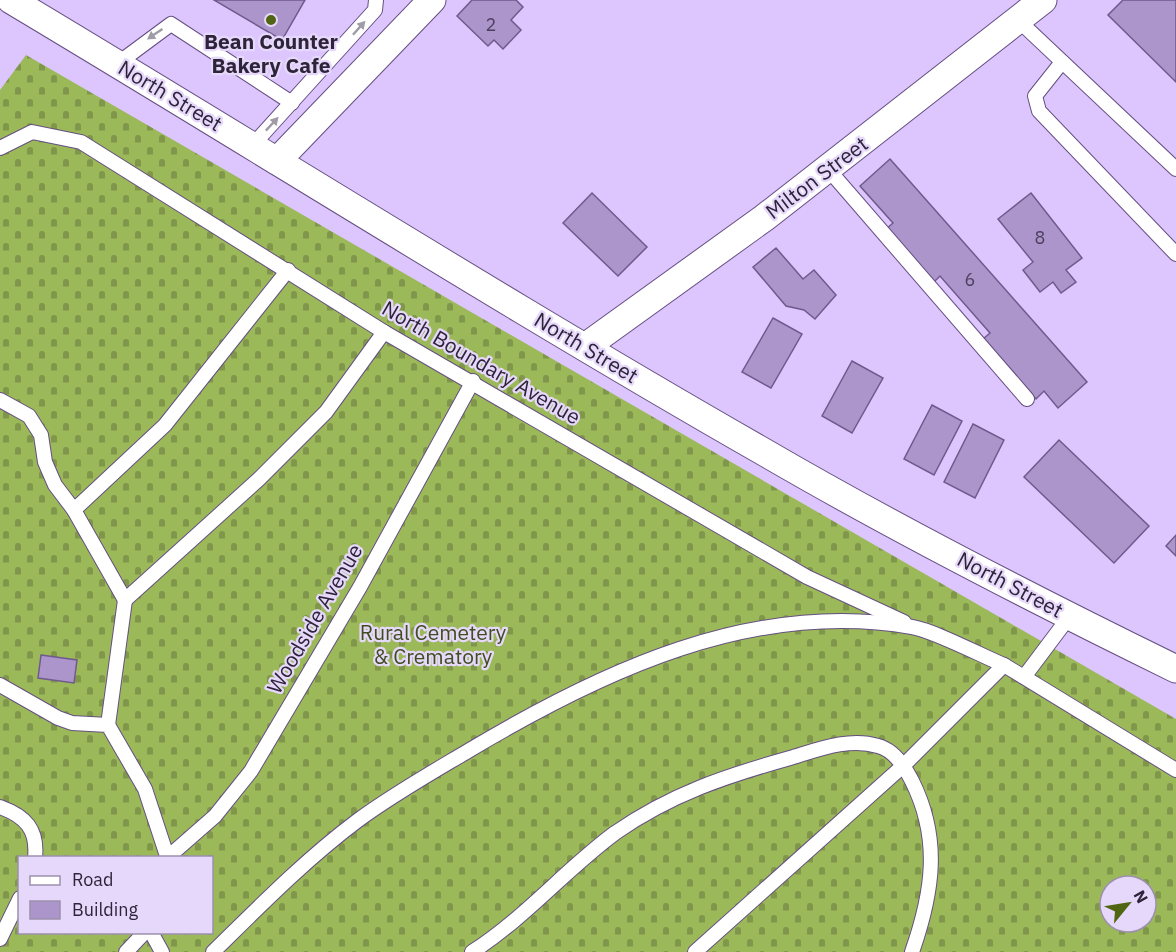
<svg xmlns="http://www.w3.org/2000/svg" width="1176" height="952" viewBox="0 0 1176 952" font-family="'IBM Plex Sans',sans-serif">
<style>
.cemetery{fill:url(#cemetery-stones);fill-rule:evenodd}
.building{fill:#ac95cb;stroke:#705a8c;stroke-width:1.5}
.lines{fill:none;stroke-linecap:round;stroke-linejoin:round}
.lane-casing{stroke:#654f81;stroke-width:16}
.street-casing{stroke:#654f81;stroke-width:29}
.lane{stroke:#fff;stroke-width:14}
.street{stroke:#fff;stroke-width:27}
.oneway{fill:#a09ca6}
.poi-dot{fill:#4f6511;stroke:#e6d8fa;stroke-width:2}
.labels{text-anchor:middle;stroke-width:4.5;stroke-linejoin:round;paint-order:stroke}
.number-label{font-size:18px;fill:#4d405e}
.poi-label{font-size:21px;font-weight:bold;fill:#2d243a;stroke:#e6d8fa}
.street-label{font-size:21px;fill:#2d243a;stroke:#e6d8fa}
.park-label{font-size:21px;fill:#404e1f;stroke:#e6d8fa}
</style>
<defs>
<pattern id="cemetery-stones" width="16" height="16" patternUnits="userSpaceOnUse" patternTransform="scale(1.5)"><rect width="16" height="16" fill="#9bb959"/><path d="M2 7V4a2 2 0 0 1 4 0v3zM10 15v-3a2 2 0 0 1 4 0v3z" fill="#7f964b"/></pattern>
</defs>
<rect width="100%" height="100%" fill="#ddc5fe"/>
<path class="cemetery" d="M26,55L1176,719V952H0V90ZM20,858H212V932H20ZM1110,886H1146V922H1110Z"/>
<g class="building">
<path d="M214,0H305L282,40Z"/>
<path d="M472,0H516L523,7L511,20L521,30L503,49L494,40L488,46L457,16Z"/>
<path d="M1123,0H1176V82L1108,15Z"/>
<path d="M890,159L1087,382L1058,408L1044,391L1036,399L983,339L990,333L940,276L932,284L885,230L893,223L860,186Z"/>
<path d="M592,193L647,247L618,276L563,223Z"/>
<path d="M1031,193L1082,258L1066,270L1076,282L1061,293L1053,282L1040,292L1023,270L1033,262L998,219Z"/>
<path d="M776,248L803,279L814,270L836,295L815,319L804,310L786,306L753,267Z"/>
<path d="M773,318L802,334L771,388L742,372Z"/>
<path d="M852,361L883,378L852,433L822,416Z"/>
<path d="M932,405L962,421L934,475L904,459Z"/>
<path d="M973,424L1004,440L975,498L944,482Z"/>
<path d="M1059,440L1149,526L1114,563L1024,477Z"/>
<path d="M1176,535V556L1166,546Z"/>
<path d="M41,655L77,660L74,683L38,678Z"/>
</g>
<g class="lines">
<defs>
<g id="lane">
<path d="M1018,20L1176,169"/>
<path d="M1062,62L1035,96L1039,111L1176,254"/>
<path d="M117,64L171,24L292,103"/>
<path d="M252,146L375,10L376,0"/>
<path d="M0,148L32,132L81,142L384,332L807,577L904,622"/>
<path d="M828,169L1027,399"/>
<path d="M288,270L165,425L74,510L125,600L259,479L326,412L384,332"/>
<path d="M0,400L29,416L41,435L45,462L55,485L74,510"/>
<path d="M1004,665L1176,770"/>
<path d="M1024,677L1069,617"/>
<path d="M0,685L58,718L72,723L108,725L145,789L167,856"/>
<path d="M108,725L125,600"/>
<path d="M0,807C25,816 38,829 35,858"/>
<path d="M167,858L215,816L251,771L360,587L473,381"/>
<path d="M151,932L162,952"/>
<path d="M0,939L20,898"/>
<path d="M126,952L145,932"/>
<path d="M213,952C259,907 305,860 357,821C392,795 431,773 468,751C600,672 753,599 912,627C935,631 980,655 1004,665L904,765L695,952"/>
<path d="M472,952C525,918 565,870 615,833C671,794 726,776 790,758C817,750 849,737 878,746C894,750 905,767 912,781C941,839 933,892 912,952"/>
</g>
<g id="street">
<path d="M11,0C262,150 510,307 764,452C898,530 1037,601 1176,669"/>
<path d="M277,161L432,0"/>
<path d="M585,347L764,218L1043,0"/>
</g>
</defs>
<use href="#lane" class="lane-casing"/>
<use href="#street" class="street-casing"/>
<use href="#lane" class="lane"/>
<use href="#street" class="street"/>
</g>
<defs><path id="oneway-solid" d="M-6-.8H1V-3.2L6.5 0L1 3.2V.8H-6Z" transform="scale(1.5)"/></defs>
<g class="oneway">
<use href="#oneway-solid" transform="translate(359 28) rotate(-48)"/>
<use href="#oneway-solid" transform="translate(155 34) rotate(146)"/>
<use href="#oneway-solid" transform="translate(272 124) rotate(-47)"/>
</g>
<circle class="poi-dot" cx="271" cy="20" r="6"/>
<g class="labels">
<g class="number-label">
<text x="491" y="31">2</text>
<text x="1040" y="244">8</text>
<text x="970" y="286">6</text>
</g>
<g class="poi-label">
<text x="271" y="49">Bean Counter<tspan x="271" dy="24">Bakery Cafe</tspan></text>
</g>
<g class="street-label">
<text transform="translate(170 96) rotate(31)" y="7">North Street</text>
<text transform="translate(817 178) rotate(-37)" y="7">Milton Street</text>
<text transform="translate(586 348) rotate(31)" y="7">North Street</text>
<text transform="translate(481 363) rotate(30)" y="7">North Boundary Avenue</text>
<text transform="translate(1010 585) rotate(28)" y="7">North Street</text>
<text transform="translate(315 619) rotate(-60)" y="7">Woodside Avenue</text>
</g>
<g class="park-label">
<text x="433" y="640">Rural Cemetery<tspan x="433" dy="24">&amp; Crematory</tspan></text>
</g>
</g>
<rect x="18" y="856" width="195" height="78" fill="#e6d8fa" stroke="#9c90ad" stroke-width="1.5"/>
<rect x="30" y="876" width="30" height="9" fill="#ffffff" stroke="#9c90ad" stroke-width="1.5"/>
<text x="72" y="886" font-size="18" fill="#2d243a">Road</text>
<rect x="30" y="901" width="30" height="18" fill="#ac95cb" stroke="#9c90ad" stroke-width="1.5"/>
<text x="72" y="916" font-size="18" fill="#2d243a">Building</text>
<g transform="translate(1128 904) rotate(60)"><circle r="28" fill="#e6d8fa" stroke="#9c90ad" stroke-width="1.5"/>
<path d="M0-4.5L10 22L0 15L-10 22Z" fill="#4f6511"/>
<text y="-9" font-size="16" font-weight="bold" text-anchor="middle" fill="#2d243a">N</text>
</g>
</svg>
